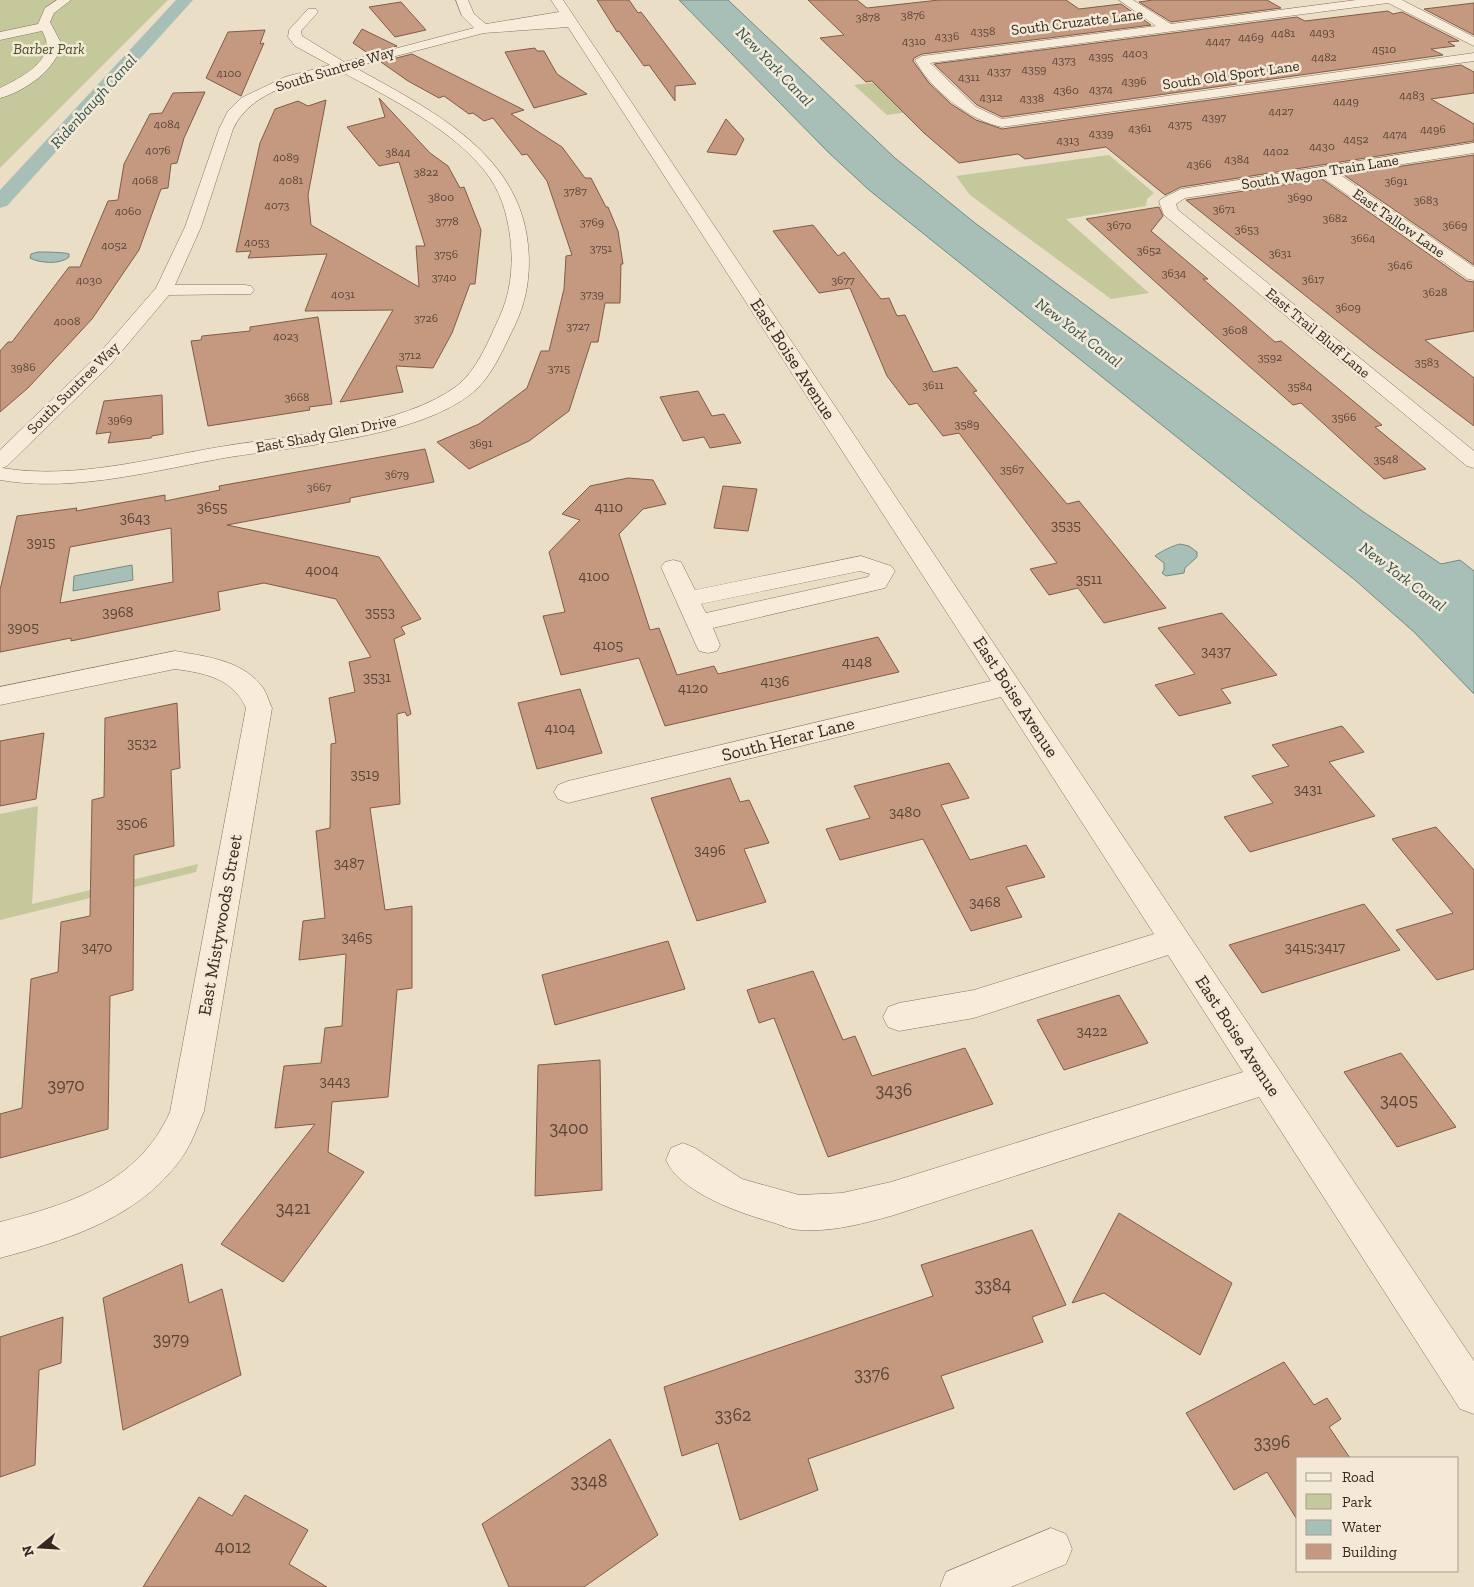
<svg xmlns="http://www.w3.org/2000/svg" width="1474" height="1587" viewBox="0 0 1474 1587" font-family="'Zilla Slab',serif">
<style>
.green{fill:#c5c89b}
.water{fill:#a8bfb7;stroke:#6f8c84}
.lines{fill:none;stroke-linecap:round;stroke-linejoin:round}
.canal{fill:#a8bfb7;fill-rule:evenodd}
.building{fill:#c59980;stroke:#825b46;fill-rule:evenodd}
.minor-casing{stroke:#84705e;stroke-width:1}
.minor{fill:#f6ecd9;fill-rule:evenodd}
.labels{text-anchor:middle;stroke-width:5;stroke-linejoin:round;paint-order:stroke}
.far-number-label{font-size:12px;fill:#5a4638}
.far-street-label{font-size:15px;fill:#362a20;stroke:#f3e9d6}
.far-park-label{font-size:15px;font-style:italic;fill:#485128;stroke:#f3e9d6}
.number-label{font-size:15px;fill:#5a4638}
.far-water-label{font-size:16px;font-style:italic;fill:#315450;stroke:#f3e9d6}
.street-label{font-size:18px;fill:#362a20;stroke:#f3e9d6}
.near-number-label{font-size:18px;fill:#5a4638}
</style>
<rect width="100%" height="100%" fill="#ebdec7"/>
<g class="green">
<path d="M0,0H168L0,168Z"/>
<path d="M919,77L951,106L887,115L854,85Z"/>
<path d="M1109,155L1154,193L1147,199L1146,206L1066,219L1149,293L1111,299L970,195L956,176Z"/>
<path d="M38,806L32,904L198,864L196,872L0,920V814Z"/>
</g>
<g class="water">
<path d="M679,0H728L895,158L975,223L1365,513L1441,564L1460,560L1474,571V694L1414,632L1355,580L869,190L828,152Z"/>
<path d="M38,252C43,252 64,252 69,254V257C60,265 39,263 30,258L31,254Z"/>
<path d="M1180,544L1189,546L1197,552V557L1185,568L1184,573L1166,576L1162,573L1164,570V563L1155,556C1160,552 1174,545 1180,544Z"/>
<path d="M132,565L133,580L73,591L74,576Z"/>
</g>
<g class="lines">
<path class="canal" d="M176,0H193L7,206L0,208V190Z"/>
</g>
<g class="building">
<path d="M597,0H629L638,13L641,12L696,84L675,86V101L649,65L644,66L619,31L617,32Z"/>
<path d="M808,0H857L867,8L939,0H1066L1079,9L1121,4L1151,25L922,54L914,58L913,61L929,83L951,104L976,120L1002,129L1461,65L1474,72V93L1431,99L1474,124V141L1181,187L1165,195L1106,147L1025,159L1018,154L959,163L924,133L872,81L866,82L820,38L844,35Z"/>
<path d="M1153,0H1267L1281,8L1171,22L1139,2Z"/>
<path d="M401,2L426,30L395,37L369,7Z"/>
<path d="M1474,3V35L1424,9Z"/>
<path d="M1388,11L1393,14L1402,12L1459,41L1448,42L1455,46L1431,49L1443,55L1002,117L977,105L934,64L1297,17L1305,21Z"/>
<path d="M362,29L397,46L369,54L353,43Z"/>
<path d="M265,30L260,44L264,43L241,96L206,78L228,32Z"/>
<path d="M535,48L537,51H544L557,74L587,94L534,108L505,52Z"/>
<path d="M412,54L524,110L511,114L562,147L585,178H591L606,207H608L618,231L623,264H621L620,303H605L598,342H591L569,411L529,441L469,469L437,442L479,424L527,388L541,351H549L564,289L566,256L572,255L547,181L527,154L522,155L493,118L484,121L473,113L469,114L444,96L439,98L408,81L381,62Z"/>
<path d="M205,92L184,138L177,163L171,164L168,188L161,189L139,250L92,319L28,388L0,412V351L8,342H12L69,267H80L108,201L118,200L124,164L150,114L162,113L173,93Z"/>
<path d="M379,98L430,153L448,166L460,188L464,187L481,230L475,284H470L452,333L433,368L396,366L403,392L340,402L393,310L305,311L327,254L248,258L251,251L236,252L260,143L275,109L298,101L308,106L326,100L308,195L311,225L419,287L416,246H425L399,162L379,166L347,127L385,117Z"/>
<path d="M726,119L744,139L736,155L707,152Z"/>
<path d="M1474,155V265L1344,175Z"/>
<path d="M1322,179L1467,281L1474,282V331L1425,340L1474,378V426L1372,349L1186,200Z"/>
<path d="M1159,207L1163,216L1151,231L1208,279H1203L1275,342L1281,341L1382,425L1375,427L1426,469L1384,479L1301,403L1293,405L1224,344L1086,219Z"/>
<path d="M813,225L838,256L844,252L881,299L889,298L897,316L905,315L933,372L957,367L977,391L973,392L1067,504L1079,501L1166,608L1104,623L1078,588L1049,595L1030,569L1057,563L959,433L943,436L917,403L909,405L887,376L850,288L819,293L773,231Z"/>
<path d="M318,317L332,404L309,407L310,410L208,426L191,341L201,340L202,336L250,331V327Z"/>
<path d="M698,391L712,416L724,414L741,443L710,448L704,437L683,441L660,397Z"/>
<path d="M162,395L163,434L152,436L151,438L108,443L111,432L96,434L104,401Z"/>
<path d="M425,449L434,482L350,498V502L227,525L379,557L421,619L401,627L405,634L394,639L411,714L407,716L405,712L397,714L400,804L370,808L385,910L412,906V988L397,990L388,1097L332,1102L328,1152L364,1172L283,1282L221,1244L315,1124L275,1128L284,1066L321,1063L325,1028L342,1026L346,954L299,960L303,921L325,918L316,831L330,828L331,744L336,743L329,698L355,692L349,662L371,657L336,599L264,583L218,592L220,610L71,641V638L0,652V590L17,516L77,508L76,511L165,495V501L220,490L219,486ZM171,528L173,582L60,603L70,547Z"/>
<path d="M628,478L653,480L666,504L643,509L619,534L650,630L659,628L677,675L714,666L718,674L878,637L899,672L665,726L639,658L561,675L543,616L565,612L549,552L580,520L562,514L590,486Z"/>
<path d="M723,486L757,489L748,531L714,528Z"/>
<path d="M1222,613L1277,675L1221,689L1231,703L1179,716L1155,685L1195,674L1158,628Z"/>
<path d="M580,689L602,753L537,769L518,703Z"/>
<path d="M177,703L180,768L171,770L174,846L134,855L133,990L110,996L108,1129L0,1158V1114L22,1108L31,979L58,972L61,922L90,916L92,800L104,797L105,718Z"/>
<path d="M1342,726L1364,752L1329,762L1375,816L1250,852L1224,817L1273,803L1252,776L1289,766L1272,745Z"/>
<path d="M44,733L36,799L0,806V741Z"/>
<path d="M949,763L969,798L941,805L970,860L1026,845L1045,877L1006,887L1022,917L971,931L923,839L840,860L826,829L870,818L854,786Z"/>
<path d="M730,778L740,802L749,800L769,843L744,849L766,902L697,921L651,798Z"/>
<path d="M1436,827L1474,870V969L1437,980L1396,930L1453,913L1392,839Z"/>
<path d="M1364,904L1400,950L1262,993L1229,945Z"/>
<path d="M668,941L685,989L555,1025L542,975Z"/>
<path d="M813,971L843,1040L855,1036L872,1076L965,1048L993,1104L828,1157L774,1018L759,1023L747,990Z"/>
<path d="M1119,995L1148,1043L1064,1070L1037,1020Z"/>
<path d="M1401,1053L1456,1127L1397,1147L1344,1072Z"/>
<path d="M600,1060L602,1190L535,1196L538,1065Z"/>
<path d="M1119,1213L1232,1283L1200,1355L1104,1293L1072,1303Z"/>
<path d="M1032,1230L1066,1305L1032,1317L1043,1342L941,1376L954,1408L808,1459L818,1490L740,1520L718,1443L682,1456L664,1387L933,1296L921,1265Z"/>
<path d="M182,1264L189,1303L222,1289L241,1375L123,1430L103,1298Z"/>
<path d="M63,1317L61,1363L39,1370L35,1465L0,1477V1337Z"/>
<path d="M1284,1362L1314,1405L1327,1398L1341,1419L1329,1427L1350,1458H1298V1521L1267,1472L1234,1490L1186,1413Z"/>
<path d="M610,1439L658,1535L584,1587H509L482,1524Z"/>
<path d="M245,1495L308,1530L289,1564L327,1587H143L199,1497L232,1516Z"/>
</g>
<g class="lines">
<defs>
<g id="minor">
<path d="M57,0H71L54,13L50,22L61,43C58,69 24,92 0,98V88C20,78 60,59 42,31L0,40V32L38,24L45,8Z"/>
<path d="M456,0H468L474,14L486,24L559,12L551,0H563L1474,1361V1414L1460,1409L1259,1097L891,1216C861,1224 832,1232 801,1230C792,1230 783,1226 775,1223C742,1214 680,1193 666,1160L671,1148L683,1143L695,1148L742,1179L799,1195L842,1193L891,1182L1243,1072L1168,955L974,1018L899,1031L888,1027L883,1017L888,1007L899,1003L974,990L1154,934L1001,697L568,803L558,799L554,792L558,785L568,781L991,681L568,27L484,33L354,67C427,108 519,151 528,245C531,273 527,300 515,325C504,347 492,378 471,394C416,437 300,446 230,457C155,470 76,493 0,480V450L96,357L156,288L185,227L219,129L228,111L241,98L285,77L330,65L295,46L288,37L289,30L308,9H316L318,12L301,31L302,36L344,62L474,28L462,16ZM340,71C390,98 457,131 490,178C503,197 509,222 511,245C513,270 510,295 499,318C489,340 477,370 458,385C404,427 292,435 225,446C152,458 75,480 2,468L7,466L110,365L169,295L251,294L254,290L251,286L245,285H175L201,227L233,129C251,90 302,81 340,71Z"/>
<path d="M1119,0H1133L1171,24L1356,0H1402L1474,37V46L1388,3L930,63L976,107L1002,119L1474,53V61L1002,127C970,121 930,89 915,60L922,56L1156,26Z"/>
<path d="M1474,143V153L1339,174L1474,267V280L1468,279L1322,177L1185,198L1176,204L1178,210L1474,451V468L1467,466L1164,215L1159,202L1161,199L1181,189Z"/>
<path d="M861,556L891,566L895,571L885,588L713,628L720,645L717,651L708,653L699,651L696,645L661,567L665,562L673,560L681,562L695,590ZM860,571L870,574L868,577L706,613L701,604Z"/>
<path d="M175,651C204,656 240,660 260,684C266,690 268,700 272,708L204,1111C198,1125 193,1140 185,1153C143,1217 70,1239 0,1258V1222C70,1204 138,1183 170,1112L246,708C233,678 204,673 175,669L0,705V687Z"/>
<path d="M1051,1528L1066,1534L1072,1549L1066,1564L1011,1587H940L946,1572Z"/>
</g>
</defs>
<use href="#minor" class="minor-casing"/>
<use href="#minor" class="minor"/>
</g>
<g class="labels">
<g class="far-number-label">
<text x="913" y="19">3876</text>
<text x="868" y="21">3878</text>
<text x="983" y="35">4358</text>
<text x="1322" y="36">4493</text>
<text x="1283" y="37">4481</text>
<text x="947" y="40">4336</text>
<text x="1251" y="41">4469</text>
<text x="914" y="45">4310</text>
<text x="1218" y="45">4447</text>
<text x="1384" y="53">4510</text>
<text x="1135" y="57">4403</text>
<text x="1101" y="60">4395</text>
<text x="1324" y="61">4482</text>
<text x="1064" y="64">4373</text>
<text x="1034" y="73">4359</text>
<text x="999" y="75">4337</text>
<text x="229" y="77">4100</text>
<text x="969" y="81">4311</text>
<text x="1134" y="85">4396</text>
<text x="1101" y="93">4374</text>
<text x="1066" y="94">4360</text>
<text x="1412" y="99">4483</text>
<text x="991" y="101">4312</text>
<text x="1032" y="102">4338</text>
<text x="1346" y="105">4449</text>
<text x="1281" y="115">4427</text>
<text x="1214" y="121">4397</text>
<text x="167" y="128">4084</text>
<text x="1180" y="128">4375</text>
<text x="1140" y="132">4361</text>
<text x="1433" y="133">4496</text>
<text x="1101" y="137">4339</text>
<text x="1395" y="138">4474</text>
<text x="1356" y="143">4452</text>
<text x="1068" y="144">4313</text>
<text x="1322" y="150">4430</text>
<text x="158" y="154">4076</text>
<text x="1276" y="155">4402</text>
<text x="398" y="156">3844</text>
<text x="286" y="161">4089</text>
<text x="1237" y="163">4384</text>
<text x="1199" y="168">4366</text>
<text x="426" y="176">3822</text>
<text x="145" y="184">4068</text>
<text x="291" y="184">4081</text>
<text x="1396" y="185">3691</text>
<text x="575" y="195">3787</text>
<text x="441" y="201">3800</text>
<text x="1300" y="201">3690</text>
<text x="1426" y="204">3683</text>
<text x="277" y="209">4073</text>
<text x="1224" y="213">3671</text>
<text x="128" y="215">4060</text>
<text x="1335" y="222">3682</text>
<text x="447" y="225">3778</text>
<text x="592" y="226">3769</text>
<text x="1119" y="229">3670</text>
<text x="1455" y="229">3669</text>
<text x="1247" y="233">3653</text>
<text x="1363" y="242">3664</text>
<text x="257" y="246">4053</text>
<text x="114" y="249">4052</text>
<text x="601" y="252">3751</text>
<text x="1149" y="254">3652</text>
<text x="1280" y="257">3631</text>
<text x="446" y="258">3756</text>
<text x="1400" y="269">3646</text>
<text x="1174" y="277">3634</text>
<text x="444" y="281">3740</text>
<text x="1313" y="283">3617</text>
<text x="89" y="284">4030</text>
<text x="843" y="284">3677</text>
<text x="1435" y="296">3628</text>
<text x="343" y="298">4031</text>
<text x="592" y="298">3739</text>
<text x="1348" y="311">3609</text>
<text x="426" y="322">3726</text>
<text x="67" y="325">4008</text>
<text x="578" y="330">3727</text>
<text x="1235" y="334">3608</text>
<text x="286" y="340">4023</text>
<text x="410" y="359">3712</text>
<text x="1270" y="361">3592</text>
<text x="1427" y="366">3583</text>
<text x="23" y="371">3986</text>
<text x="559" y="372">3715</text>
<text x="933" y="389">3611</text>
<text x="1300" y="390">3584</text>
<text x="297" y="401">3668</text>
<text x="1344" y="421">3566</text>
<text x="120" y="423">3969</text>
<text x="967" y="428">3589</text>
<text x="481" y="447">3691</text>
<text x="1386" y="463">3548</text>
<text x="1012" y="473">3567</text>
<text x="397" y="478">3679</text>
<text x="319" y="491">3667</text>
</g>
<g class="far-street-label">
<text transform="translate(1077 22) rotate(-7)" y="5">South Cruzatte Lane</text>
<text transform="translate(335 69) rotate(-17)" y="5">South Suntree Way</text>
<text transform="translate(1231 75) rotate(-8)" y="5">South Old Sport Lane</text>
<text transform="translate(1320 172) rotate(-9)" y="5">South Wagon Train Lane</text>
<text transform="translate(1399 223) rotate(35)" y="5">East Tallow Lane</text>
<text transform="translate(1318 333) rotate(40)" y="5">East Trail Bluff Lane</text>
<text transform="translate(73 388) rotate(-45)" y="5">South Suntree Way</text>
<text transform="translate(326 434) rotate(-11)" y="5">East Shady Glen Drive</text>
</g>
<g class="far-park-label">
<text x="49" y="54">Barber Park</text>
</g>
<g class="number-label">
<text x="212" y="512">3655</text>
<text x="609" y="512">4110</text>
<text x="135" y="523">3643</text>
<text x="1066" y="530">3535</text>
<text x="41" y="547">3915</text>
<text x="322" y="575">4004</text>
<text x="594" y="581">4100</text>
<text x="1089" y="584">3511</text>
<text x="118" y="617">3968</text>
<text x="380" y="617">3553</text>
<text x="23" y="632">3905</text>
<text x="608" y="650">4105</text>
<text x="1216" y="656">3437</text>
<text x="857" y="667">4148</text>
<text x="377" y="682">3531</text>
<text x="775" y="686">4136</text>
<text x="693" y="693">4120</text>
<text x="560" y="733">4104</text>
<text x="142" y="748">3532</text>
<text x="365" y="779">3519</text>
<text x="1308" y="794">3431</text>
<text x="905" y="817">3480</text>
<text x="132" y="828">3506</text>
<text x="710" y="855">3496</text>
<text x="349" y="868">3487</text>
<text x="985" y="907">3468</text>
<text x="357" y="942">3465</text>
<text x="97" y="952">3470</text>
<text x="1315" y="952">3415;3417</text>
<text x="1092" y="1036">3422</text>
<text x="335" y="1086">3443</text>
</g>
<g class="far-water-label">
<text transform="translate(775 66) rotate(46)" y="6">New York Canal</text>
<text transform="translate(93 101) rotate(-48)" y="6">Ridenbaugh Canal</text>
<text transform="translate(1079 332) rotate(37)" y="6">New York Canal</text>
<text transform="translate(1403 576) rotate(37)" y="6">New York Canal</text>
</g>
<g class="street-label">
<text transform="translate(793 359) rotate(57)" y="6">East Boise Avenue</text>
<text transform="translate(1016 697) rotate(57)" y="6">East Boise Avenue</text>
<text transform="translate(788 739) rotate(-14)" y="6">South Herar Lane</text>
<text transform="translate(220 925) rotate(-80)" y="6">East Mistywoods Street</text>
<text transform="translate(1238 1036) rotate(57)" y="6">East Boise Avenue</text>
</g>
<g class="near-number-label">
<text x="66" y="1091">3970</text>
<text x="894" y="1096">3436</text>
<text x="1399" y="1106">3405</text>
<text x="569" y="1134">3400</text>
<text x="293" y="1214">3421</text>
<text x="993" y="1291">3384</text>
<text x="171" y="1345">3979</text>
<text x="872" y="1380">3376</text>
<text x="733" y="1421">3362</text>
<text x="1272" y="1448">3396</text>
<text x="589" y="1487">3348</text>
<text x="233" y="1553">4012</text>
</g>
</g>
<rect x="1296" y="1457" width="162" height="115" fill="#f3e9d6" stroke="#a79d8d"/>
<rect x="1306" y="1473" width="25" height="8" fill="#f6ecd9" stroke="#a79d8d"/>
<text x="1342" y="1482" font-size="15" fill="#362a20">Road</text>
<rect x="1306" y="1494" width="25" height="15" fill="#c5c89b" stroke="#a79d8d"/>
<text x="1342" y="1507" font-size="15" fill="#362a20">Park</text>
<rect x="1306" y="1520" width="25" height="15" fill="#a8bfb7" stroke="#a79d8d"/>
<text x="1342" y="1532" font-size="15" fill="#362a20">Water</text>
<rect x="1306" y="1544" width="25" height="15" fill="#c59980" stroke="#a79d8d"/>
<text x="1342" y="1557" font-size="15" fill="#362a20">Building</text>
<g transform="translate(40 1547) rotate(252)" stroke="#f3e9d6" stroke-width="4" paint-order="stroke">
<path d="M0-4L9 19L0 12L-9 19Z" fill="#362a20"/>
<text y="-8" font-size="14" font-weight="bold" text-anchor="middle" fill="#362a20">N</text>
</g>
</svg>
